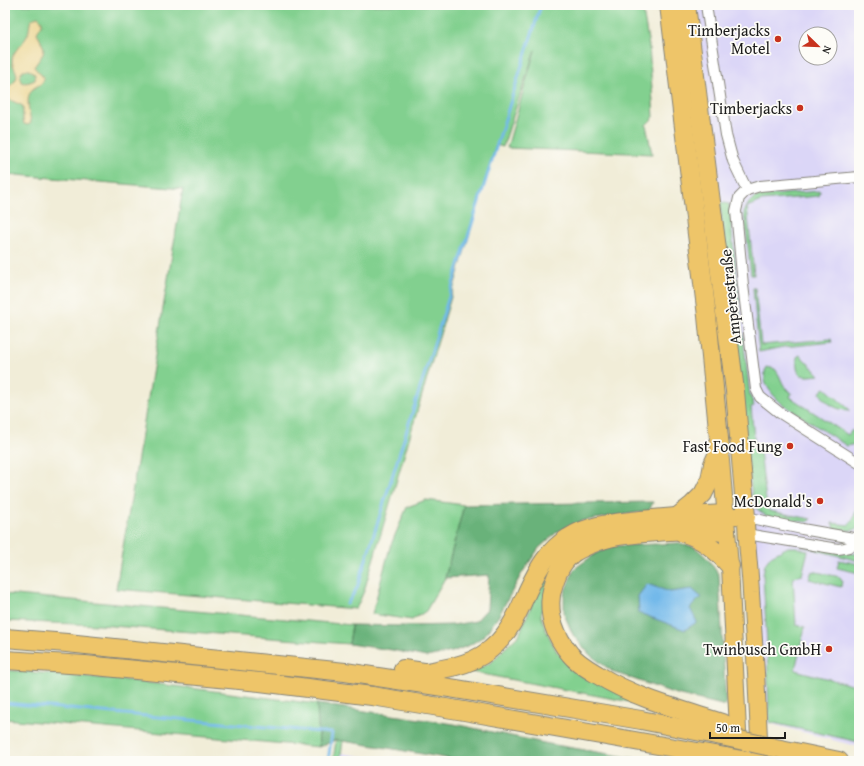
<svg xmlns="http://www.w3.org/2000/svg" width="864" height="766" viewBox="0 0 864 766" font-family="'Gentium Book Plus',serif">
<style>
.built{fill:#dbd6f7;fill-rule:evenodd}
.green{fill:#82d08f;stroke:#4f7656}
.forest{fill:#69b27a;stroke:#42674b}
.sand{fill:#eeda9e;stroke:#857b5d;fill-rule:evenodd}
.water{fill:#73b9ea;stroke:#486a83}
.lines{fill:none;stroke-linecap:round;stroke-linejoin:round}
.stream{stroke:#73b9ea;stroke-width:3}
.street-casing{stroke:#86847a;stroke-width:12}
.primary-casing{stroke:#86847a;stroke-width:18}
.highway-casing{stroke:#86847a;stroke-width:20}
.street{stroke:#fff;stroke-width:10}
.primary{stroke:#eec569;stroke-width:16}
.highway{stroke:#eec569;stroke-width:18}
.highway-bridge-casing{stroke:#86847a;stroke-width:20;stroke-linecap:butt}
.highway-bridge{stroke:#eec569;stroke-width:18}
.poi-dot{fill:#c8321e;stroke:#fdfcf7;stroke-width:1.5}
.labels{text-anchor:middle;stroke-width:3.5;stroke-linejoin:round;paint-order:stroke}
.poi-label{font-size:16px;fill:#1c1c1c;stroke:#fdfcf7;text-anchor:end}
.street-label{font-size:16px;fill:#1c1c1c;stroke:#fdfcf7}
</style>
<rect width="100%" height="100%" fill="#fdfcf7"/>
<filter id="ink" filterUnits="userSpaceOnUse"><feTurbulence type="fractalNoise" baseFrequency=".025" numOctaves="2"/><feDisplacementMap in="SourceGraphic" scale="8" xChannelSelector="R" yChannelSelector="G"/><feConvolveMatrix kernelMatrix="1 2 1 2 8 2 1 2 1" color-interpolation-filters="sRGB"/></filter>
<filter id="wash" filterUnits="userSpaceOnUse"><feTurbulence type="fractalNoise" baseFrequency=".012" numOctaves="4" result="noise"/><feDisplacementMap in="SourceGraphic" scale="16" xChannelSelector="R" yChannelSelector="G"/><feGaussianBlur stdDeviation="0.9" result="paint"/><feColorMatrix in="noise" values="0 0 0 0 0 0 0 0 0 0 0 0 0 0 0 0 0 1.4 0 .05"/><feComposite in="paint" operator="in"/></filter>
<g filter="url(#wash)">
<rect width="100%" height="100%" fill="#f1edd8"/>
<g class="built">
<path d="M697,5H859V747L764,722L716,196ZM806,34H830V58H806Z"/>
<path d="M336,752L389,761H335Z"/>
</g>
<g class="green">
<path d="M5,5H642L649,46L654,117L646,125L652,154L507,148L535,50L503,147L496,145L364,591L356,609L116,589L183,189L5,174Z"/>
<path d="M820,191L819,196L761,201L747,207L754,275H751L744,213C748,204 749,200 759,196Z"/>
<path d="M720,202L729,204L742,328L750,396L752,400L754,406L751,407L755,449L760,451L767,508L770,511L811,519L807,522L768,517L753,506Z"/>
<path d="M753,288H755L761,345L831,339L832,342L783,347L759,352Z"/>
<path d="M800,355L819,375C802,377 795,378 797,357Z"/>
<path d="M767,367L775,369C783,379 780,385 792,393L790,397L848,435L852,430L858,436V440L855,444L847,446L781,403C772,394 759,381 767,367Z"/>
<path d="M825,388L850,410C838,411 826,404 820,393L822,390Z"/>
<path d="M859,491V527C853,533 843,529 835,529L832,523L849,525C857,515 857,504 859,491Z"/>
<path d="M426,500L464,505L445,578L426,611L412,620L372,614L390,547L407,507Z"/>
<path d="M801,546L854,554L859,552V561Z"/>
<path d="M788,547H797L799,548L808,551L802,575L793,577L796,625L805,627L795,670L859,687V742L769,722L767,644L763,575L765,564L771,556Z"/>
<path d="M839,560L859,564V573L837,568Z"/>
<path d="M552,569L545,595L541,615L545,628L557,652L577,669L646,705L471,672L492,662L502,651L519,635L532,604Z"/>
<path d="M812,571L840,577L842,580L841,587L809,579Z"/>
<path d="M5,594L352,625L349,644L99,625L5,621Z"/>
<path d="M5,670L126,680L317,704L319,747L5,719Z"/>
<path d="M336,740L343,741L340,761H333Z"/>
</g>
<g class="forest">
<path d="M653,502L649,511L581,521L557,532L539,548L522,573L498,617L484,636L470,645L452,652L426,657L392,650L349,644L352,625L406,626L453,625L476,621L487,609L489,575L445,578L464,505L521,504Z"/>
<path d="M679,543L695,547L708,559L719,575L726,706L676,694L613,672L590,655L573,635L564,614V594L574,569L595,554L613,546Z"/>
<path d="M317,704L454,724L549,744L651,761H462L388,748L336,740L319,747Z"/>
</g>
<path class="sand" d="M38,17C46,23 40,26 37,33L44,48L43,54L34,67L44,78C43,86 35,85 31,91C25,100 30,113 31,123L28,125L24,124L23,120V106L6,98L5,90C8,86 14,84 16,79C19,73 13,68 12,61C12,50 25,43 28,34C31,26 27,19 38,17ZM23,70C30,69 37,72 35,80C31,82 25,84 21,82C20,77 20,74 23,70Z"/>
<path class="water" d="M647,584L670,592L692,589L701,597L690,608L697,622L685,630L639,613L638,596Z"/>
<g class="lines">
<g class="stream">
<path d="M347,604L357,588L541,5"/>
<path d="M5,703L332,733L328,761"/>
</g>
</g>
</g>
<g filter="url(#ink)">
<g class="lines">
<defs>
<g id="street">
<path d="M706,5L726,135L733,161L747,190"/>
<path d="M859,177L760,186L747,190L739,198L736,211L743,285L756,389L760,397L780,413L859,463"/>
<path d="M746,517L802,529L859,539"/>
<path d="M746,534L838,549C846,548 852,547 859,542"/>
</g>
<g id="primary">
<path d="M720,449L730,566L739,751"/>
<path d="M735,516L746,517C746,542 750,567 751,593C755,649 758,705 760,761"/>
</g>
<g id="highway">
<path d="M669,5L707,316L720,449L713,464L710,480L703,494L692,505L678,516"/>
<path d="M686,5L735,391L746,517"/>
<path d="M683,533C703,539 716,550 730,566"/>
<path d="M5,638L67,643L345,672L450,688L641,720L726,737"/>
<path d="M5,660L85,665L260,682L372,696L464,711L726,757"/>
<path d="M403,669C410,670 417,671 424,672C430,672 436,670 442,669C473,664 495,652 511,625C518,614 523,601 528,590C538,569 548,550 568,538C590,524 615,523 641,520C669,517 697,515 725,514"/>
<path d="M725,724C682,710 637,699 598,675C588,669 577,663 570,654C556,637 548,617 551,595C554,580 559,565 571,555C576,550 583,548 589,545C611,535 633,534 657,532C674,531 692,529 708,530C714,531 720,532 726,532"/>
<path d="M771,747L839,761"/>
</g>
</defs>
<use href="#street" class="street-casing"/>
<use href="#primary" class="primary-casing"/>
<use href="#highway" class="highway-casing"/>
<use href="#street" class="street"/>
<use href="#primary" class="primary"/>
<use href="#highway" class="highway"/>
<defs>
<g id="highway-bridge">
<path d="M726,737L771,747"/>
<path d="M726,757L747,761"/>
</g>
</defs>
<use href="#highway-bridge" class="highway-bridge-casing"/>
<use href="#highway-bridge" class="highway-bridge"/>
</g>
</g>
<g class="poi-dot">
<circle cx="778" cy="39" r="4"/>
<circle cx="800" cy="108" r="4"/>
<circle cx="790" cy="446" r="4"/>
<circle cx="820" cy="501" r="4"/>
<circle cx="829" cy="649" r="4"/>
</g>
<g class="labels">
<g class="poi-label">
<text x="770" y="36">Timberjacks<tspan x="770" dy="18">Motel</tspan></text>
<text x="792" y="114">Timberjacks</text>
<text x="782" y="452">Fast Food Fung</text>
<text x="812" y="507">McDonald's</text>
<text x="821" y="655">Twinbusch GmbH</text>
</g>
<g class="street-label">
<text transform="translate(730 297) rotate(-96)" y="6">Ampèrestraße</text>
</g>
</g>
<rect width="864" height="766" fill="none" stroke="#fdfcf7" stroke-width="20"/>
<g transform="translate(818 46) rotate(113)"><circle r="19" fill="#fdfcf7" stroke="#a3a29f"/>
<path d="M0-3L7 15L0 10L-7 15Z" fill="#c8321e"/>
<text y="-6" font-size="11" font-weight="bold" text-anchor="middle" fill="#1c1c1c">N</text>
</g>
<path d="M710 732v6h75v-6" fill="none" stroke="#1c1c1c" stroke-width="2"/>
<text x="716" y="732" font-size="12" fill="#1c1c1c" stroke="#fdfcf7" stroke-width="3" paint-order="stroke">50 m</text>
</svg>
